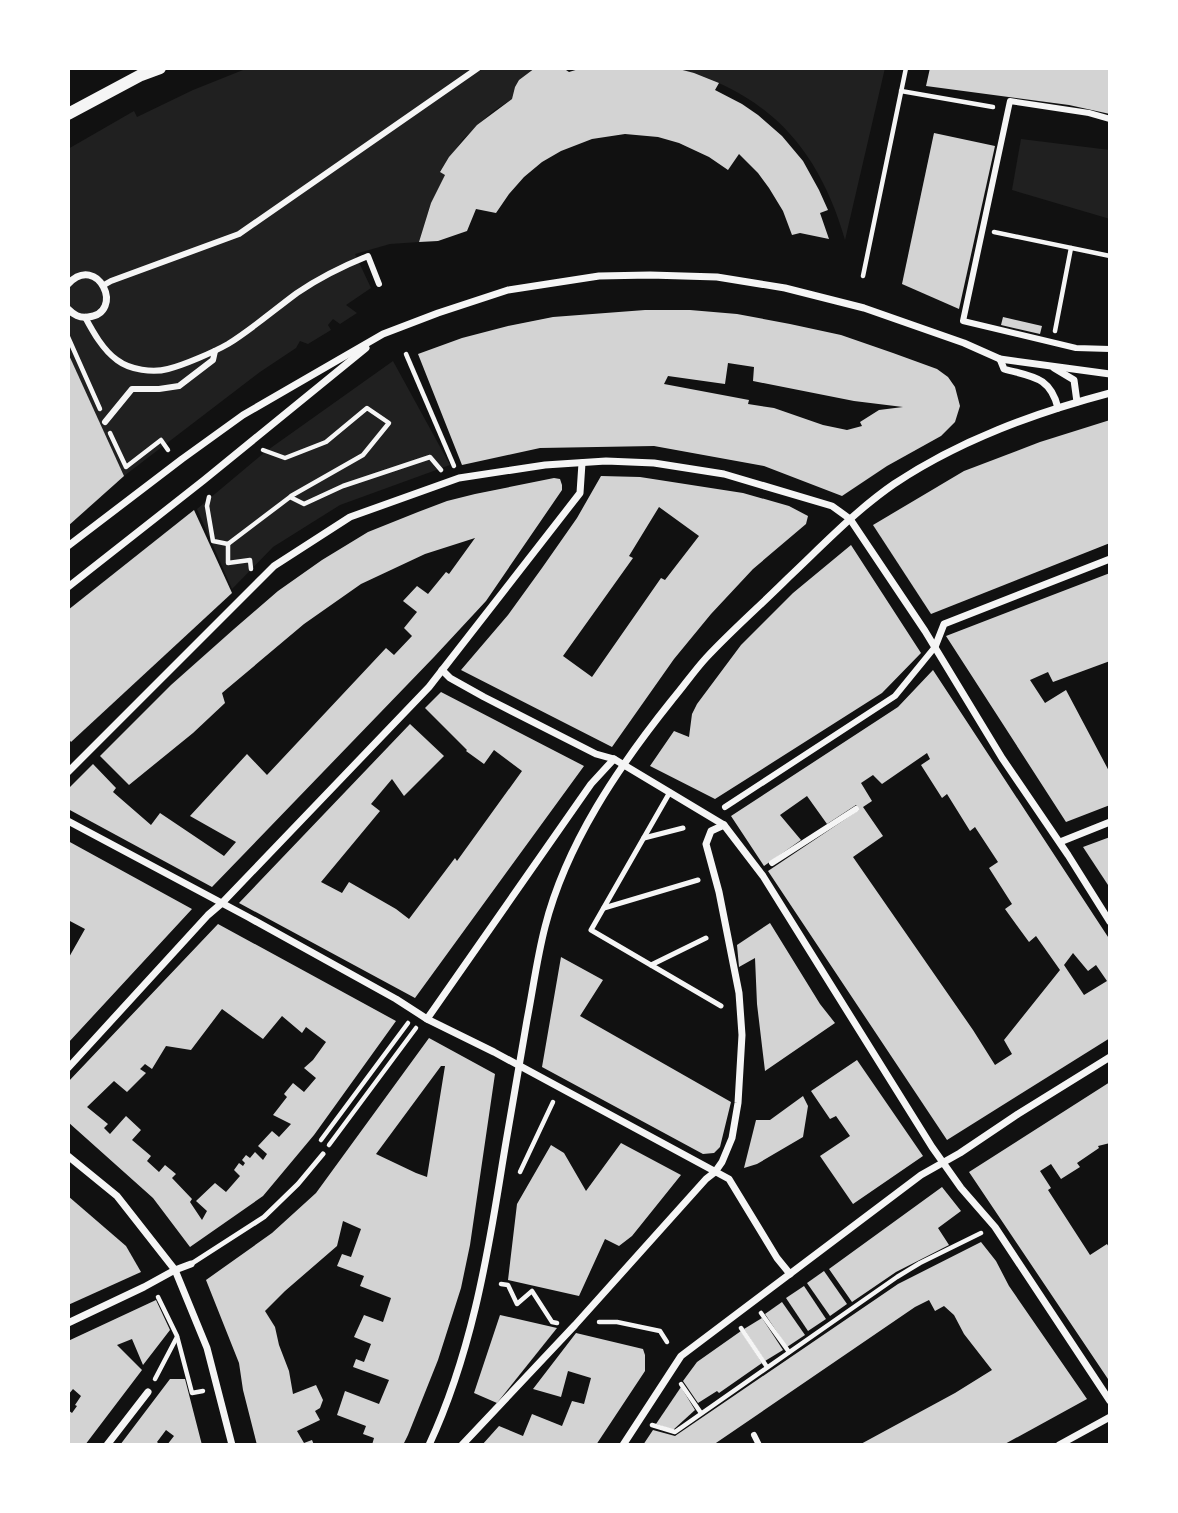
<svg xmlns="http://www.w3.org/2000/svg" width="1178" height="1513" viewBox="0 0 1178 1513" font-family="Mulish,sans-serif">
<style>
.green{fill:#202020}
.building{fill:#d3d3d3;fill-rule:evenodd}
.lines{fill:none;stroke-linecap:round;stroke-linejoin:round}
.path{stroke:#f5f5f5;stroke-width:4.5}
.service{stroke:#f5f5f5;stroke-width:5}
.pedestrian{stroke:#f5f5f5;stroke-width:6}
.minor{stroke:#f5f5f5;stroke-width:7}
.tertiary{stroke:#f5f5f5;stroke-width:12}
</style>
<rect width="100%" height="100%" fill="#111"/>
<g class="green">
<path d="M248,68H535L519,80L515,87L512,99L492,112L463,139L440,171L445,175L431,203L419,242L390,244L355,254L371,288L346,305L357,313L340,324L333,319L328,325L331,330L308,344L300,341L296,348L260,372L124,476L68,353V149L134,111L137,117L193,90Z"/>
<path d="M675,68H885L845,240C819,149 768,92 675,68Z"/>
<path d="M1021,139L1110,150V219L1012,190Z"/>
<path d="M393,361L450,465L340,505L273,547L232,589L197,509L265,452Z"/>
</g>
<g class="building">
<path d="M535,68H563L569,72L582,68H675L694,73L719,83L715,90L742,104L758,115L782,136L803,161L819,190L828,210L820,213L829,239L800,233L792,235L783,211L769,188L758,173L739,154L728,170L709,157L679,143L658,137L625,134L592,139L561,151L542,162L524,177L509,194L496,213L476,209L467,231L438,241L419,242L431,203L445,175L440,172L449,157L477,125L512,99L515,87L519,80Z"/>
<path d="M930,68H1110V114L1069,105L926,86Z"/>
<path d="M934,133L995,146L959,309L902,284Z"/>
<path d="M645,310H690L737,314L790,324L841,335L893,353L937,369L948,377L955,387L960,406L955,422L941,436L887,466L842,496L764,466L654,446L540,448L462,465L418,354L462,338L508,326L553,317ZM728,363L754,367L753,381L854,401L903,407L879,410L860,422L862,426L847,430L823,425L774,408L748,404L749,400L664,384L668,376L725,384Z"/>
<path d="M1003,317L1042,326L1040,334L1001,325Z"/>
<path d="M68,353L124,476L68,526Z"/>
<path d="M1110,420V543L931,614L873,525L964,471L1040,442Z"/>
<path d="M601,476L640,477L743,493L789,506L808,516L806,524L753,569L711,614L674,659L612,747L461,670L508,615L542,568L577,518ZM659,507L699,536L665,580L661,578L592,677L563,656L633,558L629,556Z"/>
<path d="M554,478L560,479L562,485V490L486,601L434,657L212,887L68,809V789L93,764L116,788L113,792L151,825L160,813L224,856L236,842L190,816L247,754L267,775L386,648L394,655L412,636L404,628L417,612L403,601L417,586L428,594L446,572L449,574L475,538L425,554L361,584L304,624L222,693L225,703L193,733L129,785L100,756L171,685L234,629L278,591L322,560L368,532L418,512L447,501L475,494Z"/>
<path d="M194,510L232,593L71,742L68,738V610Z"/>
<path d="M851,545L921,653L882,693L715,799L650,766L674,731L689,737L692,714L697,704L741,645L793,593Z"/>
<path d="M1110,573V661L1053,682L1048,672L1030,680L1045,703L1066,690L1110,773V805L1066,822L946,636Z"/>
<path d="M933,670L1110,940V1038L947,1140L768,871L859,810L856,805L827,824L807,796L780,815L801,840L764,866L731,816L898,707ZM927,753L930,759L921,765L942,798L947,794L970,831L975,827L998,862L989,868L1012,904L1005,909L1029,942L1036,936L1060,970L1004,1040L1012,1054L995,1065L973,1030L853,857L883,836L863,807L872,801L861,783L873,775L882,784ZM1073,953L1088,971L1096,965L1107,981L1084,995L1064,965Z"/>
<path d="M441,692L584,766L415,998L239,903L410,724L444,756L404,796L392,779L371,804L380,811L321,882L342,893L349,882L396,909L409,919L455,858L457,861L522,771L494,750L484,764L466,751L467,750L425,708Z"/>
<path d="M1110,837V888L1083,847Z"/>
<path d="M68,841L192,909L68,1043V959L85,929L68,920Z"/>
<path d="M770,923L820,1004L835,1023L765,1071L757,1004L755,958L739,967L737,945Z"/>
<path d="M218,924L396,1021L314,1135L263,1196L190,1247L153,1198L68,1122V1082ZM222,1009L263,1039L282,1016L302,1033L306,1027L326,1042L313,1060L304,1068L316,1078L304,1092L293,1083L284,1094L287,1097L273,1115L291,1124L279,1137L272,1131L258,1146L267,1154L263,1160L255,1152L250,1158L246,1155L242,1160L245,1163L243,1166L239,1163L234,1170L240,1176L226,1192L215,1183L196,1201L207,1211L202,1220L190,1202L192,1199L172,1178L176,1174L165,1165L159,1172L147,1161L151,1156L132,1140L141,1130L126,1116L110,1134L104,1128L108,1124L87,1107L114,1081L127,1092L146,1073L140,1069L145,1064L152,1069L166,1046L191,1050Z"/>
<path d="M561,957L603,980L580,1016L731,1102L720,1147L714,1153L703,1154L542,1067Z"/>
<path d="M429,1038L495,1074L470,1245L461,1288L438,1360L408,1435L403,1445H372L374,1438L363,1434L366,1426L337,1415L345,1391L379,1404L389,1380L353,1367L356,1359L364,1362L371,1344L354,1337L364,1315L383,1322L391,1298L360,1286L364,1276L337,1266L342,1254L351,1257L361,1229L343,1221L337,1246L285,1291L265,1311L275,1327L279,1345L289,1371L293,1394L316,1385L323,1400L320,1408L315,1411L320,1420L297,1431L304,1443L312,1440L314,1445H257L243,1390L239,1363L206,1280L272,1233L316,1193ZM441,1066H445L427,1177L416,1173L376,1154Z"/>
<path d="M857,1060L923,1156L853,1204L820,1156L850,1136L836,1116L830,1119L811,1091Z"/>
<path d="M1110,1082V1143L1098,1146L1099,1148L1077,1163L1080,1167L1061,1179L1051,1164L1040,1171L1051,1188L1048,1190L1090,1255L1107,1244L1110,1249V1382L969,1172Z"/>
<path d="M803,1096L808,1106L803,1137L757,1164L744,1168L756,1120H770Z"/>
<path d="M621,1143L681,1175L632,1236L619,1246L605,1239L579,1296L508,1280L517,1204L551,1145L564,1153L586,1191Z"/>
<path d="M942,1187L961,1211L938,1228L949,1245L896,1272L852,1302L829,1269Z"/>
<path d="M68,1196L126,1246L141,1272L68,1305Z"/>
<path d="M981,1242L996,1261L1009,1286L1087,1399L1003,1445H859L955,1393L992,1370L964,1334L954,1315L944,1306L935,1311L929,1300L915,1307L713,1445H643L653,1430L675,1436L898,1284Z"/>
<path d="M824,1271L847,1304L830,1316L807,1283Z"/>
<path d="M804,1286L826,1319L808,1331L786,1298Z"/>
<path d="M156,1300L170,1330L143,1365L132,1339L117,1345L142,1370L85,1445H68V1410L72,1413L77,1406L75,1405L81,1396L73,1389L68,1395V1341Z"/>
<path d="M782,1302L805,1335L787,1347L765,1314Z"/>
<path d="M500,1315L557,1328L497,1403L474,1393Z"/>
<path d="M762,1318L783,1350L765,1361L744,1329Z"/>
<path d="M741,1331L762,1363L719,1393L717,1391L698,1403L683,1381L697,1362Z"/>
<path d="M576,1333L643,1349L645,1355V1371L596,1445H540L536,1443V1445H482L499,1426L523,1436L532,1414L562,1426L572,1401L584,1404L591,1378L568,1371L561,1397L533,1389Z"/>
<path d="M170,1379H185L202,1445H167L174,1436L166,1430L157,1442L160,1445H120Z"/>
<path d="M681,1387L695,1410L673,1430L656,1424Z"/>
</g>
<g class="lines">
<g class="path">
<path d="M901,91L993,107"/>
<path d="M994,232L1110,256"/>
<path d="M863,276L906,68"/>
<path d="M1055,331L1071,248"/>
<path d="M68,337L100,409"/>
<path d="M406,354L454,466"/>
<path d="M110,433L126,467L161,440L168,450"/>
<path d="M263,450L285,458L326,442L367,408L389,423L363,455L291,496"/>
<path d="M209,497L207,506L213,541L228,544L290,497L304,504L343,486L430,457L441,470"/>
<path d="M228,544V563L250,560L251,569"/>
<path d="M321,1140L408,1023"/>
<path d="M329,1145L416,1028"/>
<path d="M520,1172L553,1102"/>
<path d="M501,1284L508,1285L517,1304L532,1291L552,1322L557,1323"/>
<path d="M158,1297L177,1336L192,1393L203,1391"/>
<path d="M761,1313L789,1352"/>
<path d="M599,1322H617L660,1331L667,1342"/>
<path d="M741,1328L767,1367"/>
<path d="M155,1379L177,1337"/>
<path d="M681,1384L701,1413"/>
<path d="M652,1425L675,1432L897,1277L920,1263L981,1233"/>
</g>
<g class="service">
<path d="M670,792L591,930L721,1006"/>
<path d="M644,838L683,828"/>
<path d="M604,908L698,880"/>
<path d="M651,965L706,938"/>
<path d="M191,1264L264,1217L298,1184L323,1154"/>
</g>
<g class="pedestrian">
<path d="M1110,119L1089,113L1010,101L963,321L1076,348L1110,349"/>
<path d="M104,285L111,281L239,234L478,68"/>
<path d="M85,317C93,332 103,350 117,360C130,370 153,373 168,369C184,365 214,352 228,344C252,329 274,310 297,293C319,278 343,266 368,256L379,284"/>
<path d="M105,422L132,389H159L179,386L213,360L215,351"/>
<path d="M725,807L895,696L935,647"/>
<path d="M772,863L856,809"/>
<path d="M754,1435L759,1445"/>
</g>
<g class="minor">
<path d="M68,284C98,252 126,313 88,317C79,318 74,315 68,309"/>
<path d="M1000,359L1004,369C1032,377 1050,376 1058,408"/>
<path d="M1054,368L1074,380L1077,402"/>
<path d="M68,546L182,459L243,415L383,334L438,313L508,290L599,276L650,275L717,277L785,288L864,308L964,343L1000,359L1110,374"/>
<path d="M68,587L204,480L366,348"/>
<path d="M935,647L944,624L1110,559"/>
<path d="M442,670L450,678L484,697L596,754L614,759L724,825L763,876L932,1147L961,1188L995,1227L1110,1401"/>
<path d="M68,772L274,566L350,517L459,478L545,465L606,461L654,463L724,474L832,506L850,519L925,631L1002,758L1068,855L1110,922"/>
<path d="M68,821L248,917L396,999L427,1019L494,1052L729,1179L777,1258L790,1274"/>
<path d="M1060,842L1110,822"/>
<path d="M427,1019L591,784L614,759"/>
<path d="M68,1068L208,915L222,903L429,687L580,493L582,463"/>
<path d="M68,1156L117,1196L175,1270L207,1348L232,1445"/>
<path d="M68,1323L144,1287L175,1270L191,1264"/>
<path d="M107,1445L148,1392"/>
<path d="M429,1445C470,1357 487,1261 502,1166C510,1117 519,1068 527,1020C533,989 537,958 545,927C566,844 619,766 672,700C684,686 694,671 706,658C732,630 761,605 788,578C822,546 855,511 894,484C960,440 1034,413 1110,393"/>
<path d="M462,1445L575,1325L706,1179L715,1172L722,1162L732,1138L738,1103L742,1035L739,993L719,892L706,844L711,831L724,825"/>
<path d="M623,1445L681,1356L921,1175L960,1153L1018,1114L1110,1057"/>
<path d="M1059,1445L1110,1417"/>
</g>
<path class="tertiary" d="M68,114L141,75L160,68"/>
</g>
<rect width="1178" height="1513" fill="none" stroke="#ffffff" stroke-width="140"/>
</svg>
